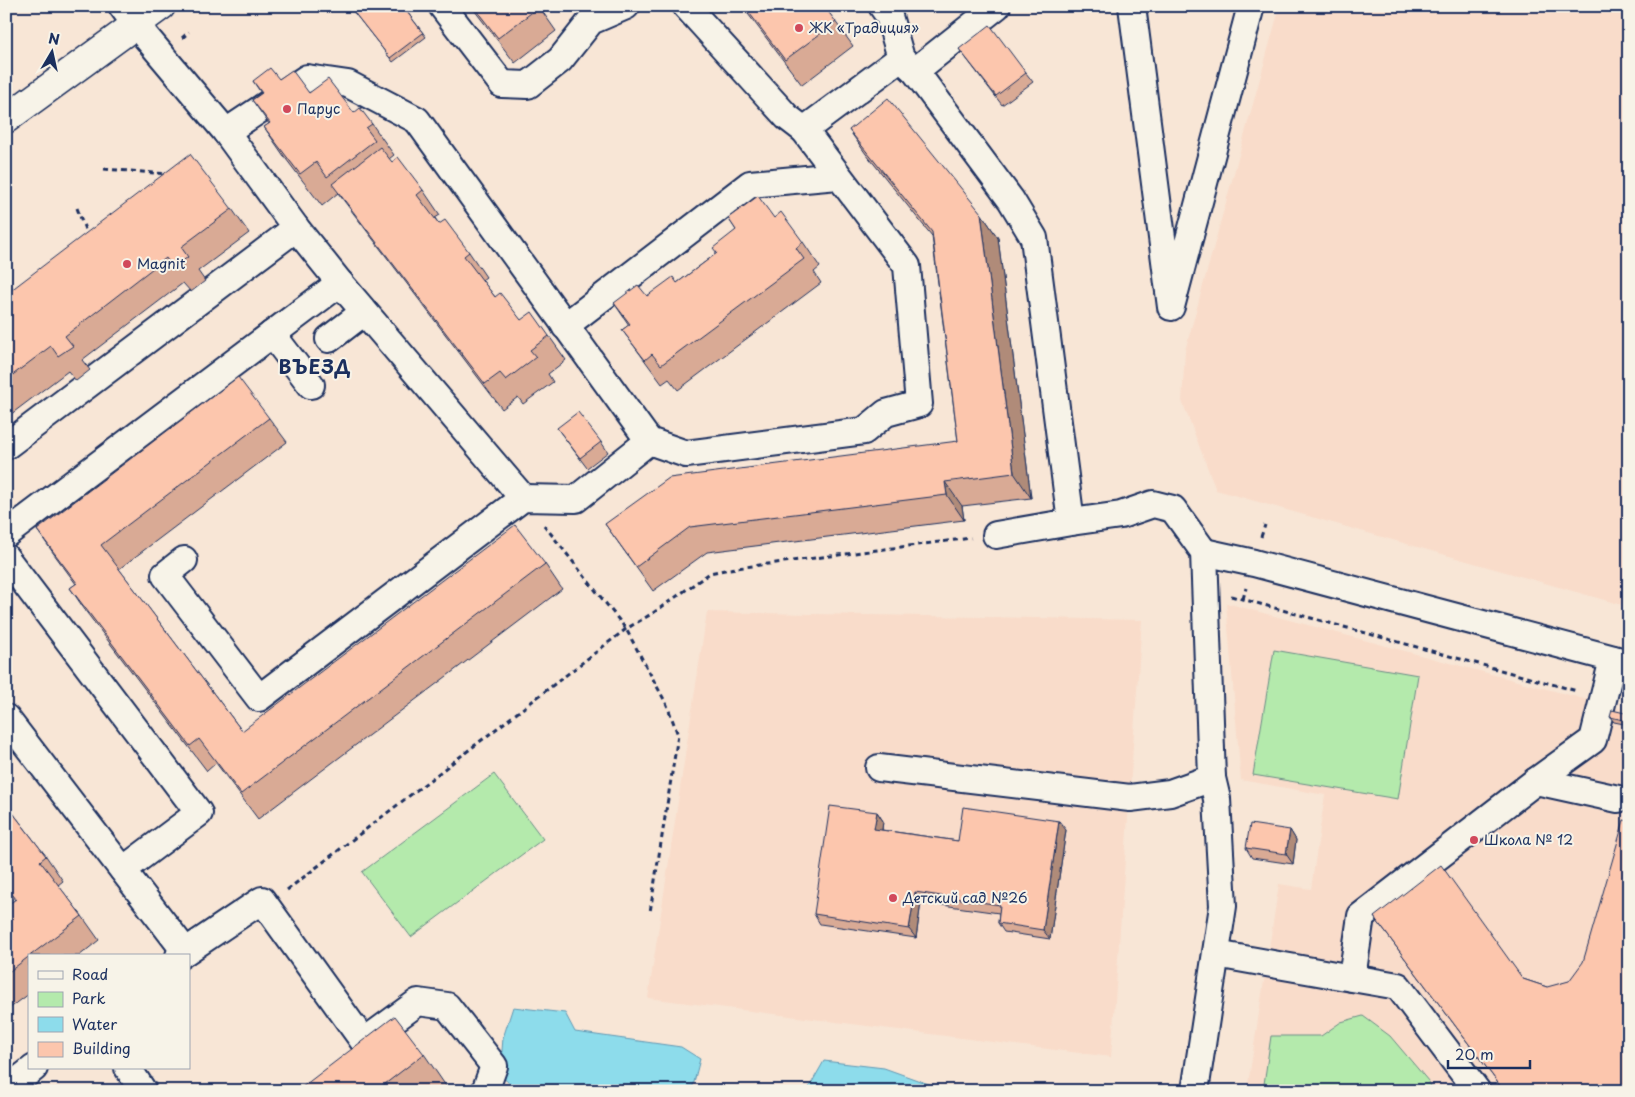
<svg xmlns="http://www.w3.org/2000/svg" width="1635" height="1097" viewBox="0 0 1635 1097" font-family="'Playpen Sans',sans-serif">
<style>
.built{fill:#f9dcca}
.green{fill:#b4eaac;stroke:#688c85}
.water{fill:#8ddceb;stroke:#5f97b3}
.lines{fill:none;stroke-linecap:round;stroke-linejoin:round}
.minor-casing{stroke:#1b2f5e;stroke-width:30}
.major-casing{stroke:#1b2f5e;stroke-width:31}
.path{stroke:#1b2f5e;stroke-width:3;stroke-dasharray:5 4;stroke-linecap:butt}
.minor{stroke:#f7f3e8;stroke-width:26}
.major{stroke:#f7f3e8;stroke-width:28}
.wall{fill:#d9aa95;stroke:#1b2f5e}
.shaded-wall{fill:#b08b79;stroke:#1b2f5e}
.building{fill:#fcc6ad;stroke:#1b2f5e}
.poi-dot{fill:#d1495b;stroke:#f7f3e8;stroke-width:2}
.labels{text-anchor:middle;stroke-width:4;stroke-linejoin:round;paint-order:stroke}
.poi-label{font-size:14px;fill:#1b2f5e;stroke:#f7f3e8;text-anchor:start}
.district-label{font-size:19px;font-weight:bold;letter-spacing:1px;fill:#1b2f5e;stroke:#f7f3e8}
</style>
<rect width="100%" height="100%" fill="#f8e6d6"/>
<filter id="ink" filterUnits="userSpaceOnUse"><feTurbulence type="fractalNoise" baseFrequency=".02" numOctaves="2"/><feDisplacementMap in="SourceGraphic" scale="10" xChannelSelector="R" yChannelSelector="G"/><feConvolveMatrix kernelMatrix="1 2 1 2 8 2 1 2 1" color-interpolation-filters="sRGB"/></filter>
<g filter="url(#ink)">
<g class="built">
<path d="M1280,6H1629V607L1216,490L1182,401L1185,351Z"/>
<path d="M1226,603L1629,711V1091H1247L1279,884L1311,889L1325,795L1241,780Z"/>
<path d="M707,612L1142,620L1111,1057L648,998Z"/>
</g>
<g class="green">
<path d="M1274,650L1418,675L1398,799L1253,775Z"/>
<path d="M494,774L543,839L411,937L362,872Z"/>
<path d="M1363,1016L1390,1036L1429,1082L1433,1091H1263L1271,1036H1321L1341,1022Z"/>
</g>
<g class="water">
<path d="M513,1007L565,1013L575,1032L681,1047L700,1059L693,1086L678,1091H518L500,1075L503,1038Z"/>
<path d="M824,1061L884,1068L948,1091H807Z"/>
</g>
<g class="lines">
<defs>
<g id="minor">
<path d="M122,6L136,25L226,132L296,228L340,283L523,498"/>
<path d="M442,6L502,84L528,85L560,60L591,21L626,6"/>
<path d="M686,6L787,117L804,130"/>
<path d="M882,6L889,16L901,58"/>
<path d="M1132,6L1171,307L1251,6"/>
<path d="M915,71L997,6"/>
<path d="M226,132L307,78L348,84L417,120L649,441L686,454L864,431L886,413L919,404L907,266L804,130L901,58L915,71L1011,200L1034,238L1071,522L996,535"/>
<path d="M565,326L750,184L838,176"/>
<path d="M272,334L311,385"/>
<path d="M329,339L364,312"/>
<path d="M6,446L296,228"/>
<path d="M6,534L340,283"/>
<path d="M1204,552L1254,563L1629,663"/>
<path d="M6,558L199,813L123,870"/>
<path d="M184,560L165,575L259,698L523,498L576,499L649,441"/>
<path d="M6,718L185,951"/>
<path d="M879,768L1130,798L1170,793L1212,778L1204,552L1173,509L1153,504L1121,515L1071,522"/>
<path d="M1536,781L1618,799"/>
<path d="M1216,954L1352,978L1361,916L1536,781L1593,740L1613,659"/>
<path d="M179,956L262,900L364,1042"/>
<path d="M1352,978L1398,986L1477,1091"/>
<path d="M369,1038L418,1002L447,1006L494,1066L485,1091"/>
<path d="M128,1068L143,1091"/>
<path d="M6,1090L34,1068"/>
<path d="M1195,1091L1223,906L1217,799L1212,778"/>
</g>
<path id="major" d="M6,119L161,6"/>
</defs>
<use href="#minor" class="minor-casing"/>
<use href="#major" class="major-casing"/>
<g class="path">
<path d="M182,38L189,32"/>
<path d="M104,169L168,174"/>
<path d="M77,208L87,235"/>
<path d="M544,525L626,629L667,705L678,735L650,912"/>
<path d="M1261,537L1265,525"/>
<path d="M1231,596L1577,691"/>
<path d="M1243,599L1246,588"/>
<path d="M287,890L626,629L653,613L710,573L729,569L971,538"/>
</g>
<use href="#minor" class="minor"/>
<use href="#major" class="major"/>
</g>
<g class="wall">
<path d="M359,6H417L408,13L426,37L393,62L353,11Z"/>
<path d="M471,6H548L542,11L556,31L515,63Z"/>
<path d="M742,6H824L853,46L802,85Z"/>
<path d="M959,49L1026,73L1033,82L1002,105Z"/>
<path d="M279,79L354,113L372,124L394,155L389,159L392,162L423,190L440,215L435,218L439,224L469,252L486,277L482,280L495,297L521,320L549,336L566,360L548,374L553,382L523,404L518,397L502,409L338,193L322,206L286,159L264,127L269,124L252,100L261,93L253,81Z"/>
<path d="M849,130L981,213L998,238L1031,498L962,506L964,520L707,552L653,591L605,524L958,441L932,236L866,154Z"/>
<path d="M232,209L249,233L198,271L205,281L191,292L183,283L82,360L90,370L76,381L68,371L6,418V294Z"/>
<path d="M728,218H774L803,242L820,267L814,272L821,283L678,390L669,379L662,384L640,354L622,330L629,325L614,303L647,296L677,283L717,253L736,230Z"/>
<path d="M1629,366V396L1625,390Z"/>
<path d="M269,418L287,442L119,569L242,731L545,564L562,589L258,819L216,763L207,771L87,613L70,588L76,584L54,554L37,530Z"/>
<path d="M557,428L601,442L608,452L587,468Z"/>
<path d="M1629,714V725L1614,722L1610,717Z"/>
<path d="M6,804L46,856L63,881L58,885L82,916L99,940L79,956H29V994L6,1011V906L15,900L6,888Z"/>
<path d="M877,812L883,821L882,830L958,841L1066,830L1050,939L1004,932L998,923L999,913L921,902L916,938L820,924L814,914Z"/>
<path d="M1290,830L1296,840L1293,864L1252,858L1246,848Z"/>
<path d="M1374,917L1523,979L1547,987L1629,1091H1504Z"/>
<path d="M424,1054L446,1086L440,1091H297Z"/>
</g>
<g class="shaded-wall">
<path d="M981,213L998,238L1031,498L1014,473Z"/>
<path d="M945,482L962,506L964,520L947,495Z"/>
<path d="M877,812L883,821L881,838L874,829Z"/>
<path d="M1059,821L1066,830L1050,939L1043,930Z"/>
<path d="M1290,830L1296,840L1293,864L1286,854Z"/>
<path d="M915,892L921,902L916,938L909,929Z"/>
</g>
<g class="building">
<path d="M359,6H407L404,8L423,33L390,58L353,11Z"/>
<path d="M473,6H539V7L498,38Z"/>
<path d="M744,6H824L836,22L785,60Z"/>
<path d="M990,25L1026,73L996,96L959,49Z"/>
<path d="M270,68L279,79L292,70L309,93L328,79L354,113L360,108L372,124L366,128L375,140L327,177L316,162L300,174L264,127L270,123L252,100L262,93L253,81Z"/>
<path d="M888,98L981,213L1014,473L945,482L947,495L690,527L636,567L605,524L669,478L958,441L932,232L849,130Z"/>
<path d="M380,147L392,162L398,157L423,190L417,195L439,224L445,220L469,252L464,256L495,297L500,293L521,320L532,312L549,336L530,350L536,357L506,380L500,373L485,384L332,184Z"/>
<path d="M190,154L232,209L181,247L188,257L173,268L166,258L65,336L73,346L58,356L51,346L6,380V294Z"/>
<path d="M758,196L774,218L781,212L803,242L796,248L804,259L661,365L652,354L645,360L622,330L630,324L614,303L638,285L647,296L673,277L677,283L717,253L713,248L736,230L728,218Z"/>
<path d="M1629,366V391L1625,390Z"/>
<path d="M238,377L269,418L101,545L242,731L515,525L545,564L241,794L199,739L190,746L70,588L77,583L37,530Z"/>
<path d="M578,412L601,442L580,458L557,428Z"/>
<path d="M1612,710L1629,714L1628,721L1610,717Z"/>
<path d="M6,804L46,856L40,861L82,916L6,974V906L16,899L6,886Z"/>
<path d="M830,806L877,812L874,829L958,841L963,807L1059,821L1043,930L998,923L1000,905L915,892L909,929L814,914Z"/>
<path d="M1624,820L1629,821V1091H1504L1374,917L1441,865L1523,979L1547,987L1569,981L1583,962Z"/>
<path d="M1250,824L1290,830L1286,854L1246,848Z"/>
<path d="M395,1016L424,1054L376,1091H297Z"/>
</g>
</g>
<g class="poi-dot">
<circle cx="799" cy="28" r="5"/>
<circle cx="287" cy="109" r="5"/>
<circle cx="127" cy="264" r="5"/>
<circle cx="1474" cy="840" r="5"/>
<circle cx="893" cy="898" r="5"/>
</g>
<g class="labels">
<g class="poi-label">
<text x="809" y="33">ЖК «Традиция»</text>
<text x="297" y="114">Парус</text>
<text x="137" y="269">Magnit</text>
<text x="1484" y="845">Школа № 12</text>
<text x="903" y="903">Детский сад №26</text>
</g>
<g class="district-label">
<text x="315" y="374">ВЪЕЗД</text>
</g>
</g>
<rect width="1635" height="1097" fill="none" stroke="#f7f3e8" stroke-width="25"/>
<rect x="12" y="12" width="1610" height="1072" fill="none" stroke="#1b2f5e" stroke-width="2" filter="url(#ink)"/>
<rect x="28" y="954" width="162" height="115" fill="#f7f3e8" stroke="#9fa5b1"/>
<rect x="38" y="971" width="25" height="8" fill="#f7f3e8" stroke="#9fa5b1"/>
<text x="72" y="980" font-size="15" fill="#1b2f5e">Road</text>
<rect x="38" y="992" width="25" height="15" fill="#b4eaac" stroke="#9fa5b1"/>
<text x="72" y="1004" font-size="15" fill="#1b2f5e">Park</text>
<rect x="38" y="1017" width="25" height="15" fill="#8ddceb" stroke="#9fa5b1"/>
<text x="72" y="1030" font-size="15" fill="#1b2f5e">Water</text>
<rect x="38" y="1042" width="25" height="15" fill="#fcc6ad" stroke="#9fa5b1"/>
<text x="72" y="1054" font-size="15" fill="#1b2f5e">Building</text>
<g transform="translate(52 52) rotate(9)" stroke="#f7f3e8" stroke-width="4" paint-order="stroke">
<path d="M0-4L9 19L0 12L-9 19Z" fill="#1b2f5e"/>
<text y="-8" font-size="14" font-weight="bold" text-anchor="middle" fill="#1b2f5e">N</text>
</g>
<path d="M1448 1060v8h82v-8" fill="none" stroke="#1b2f5e" stroke-width="2.5"/>
<text x="1455" y="1060" font-size="15" fill="#1b2f5e" stroke="#f7f3e8" stroke-width="4" paint-order="stroke">20 m</text>
</svg>
